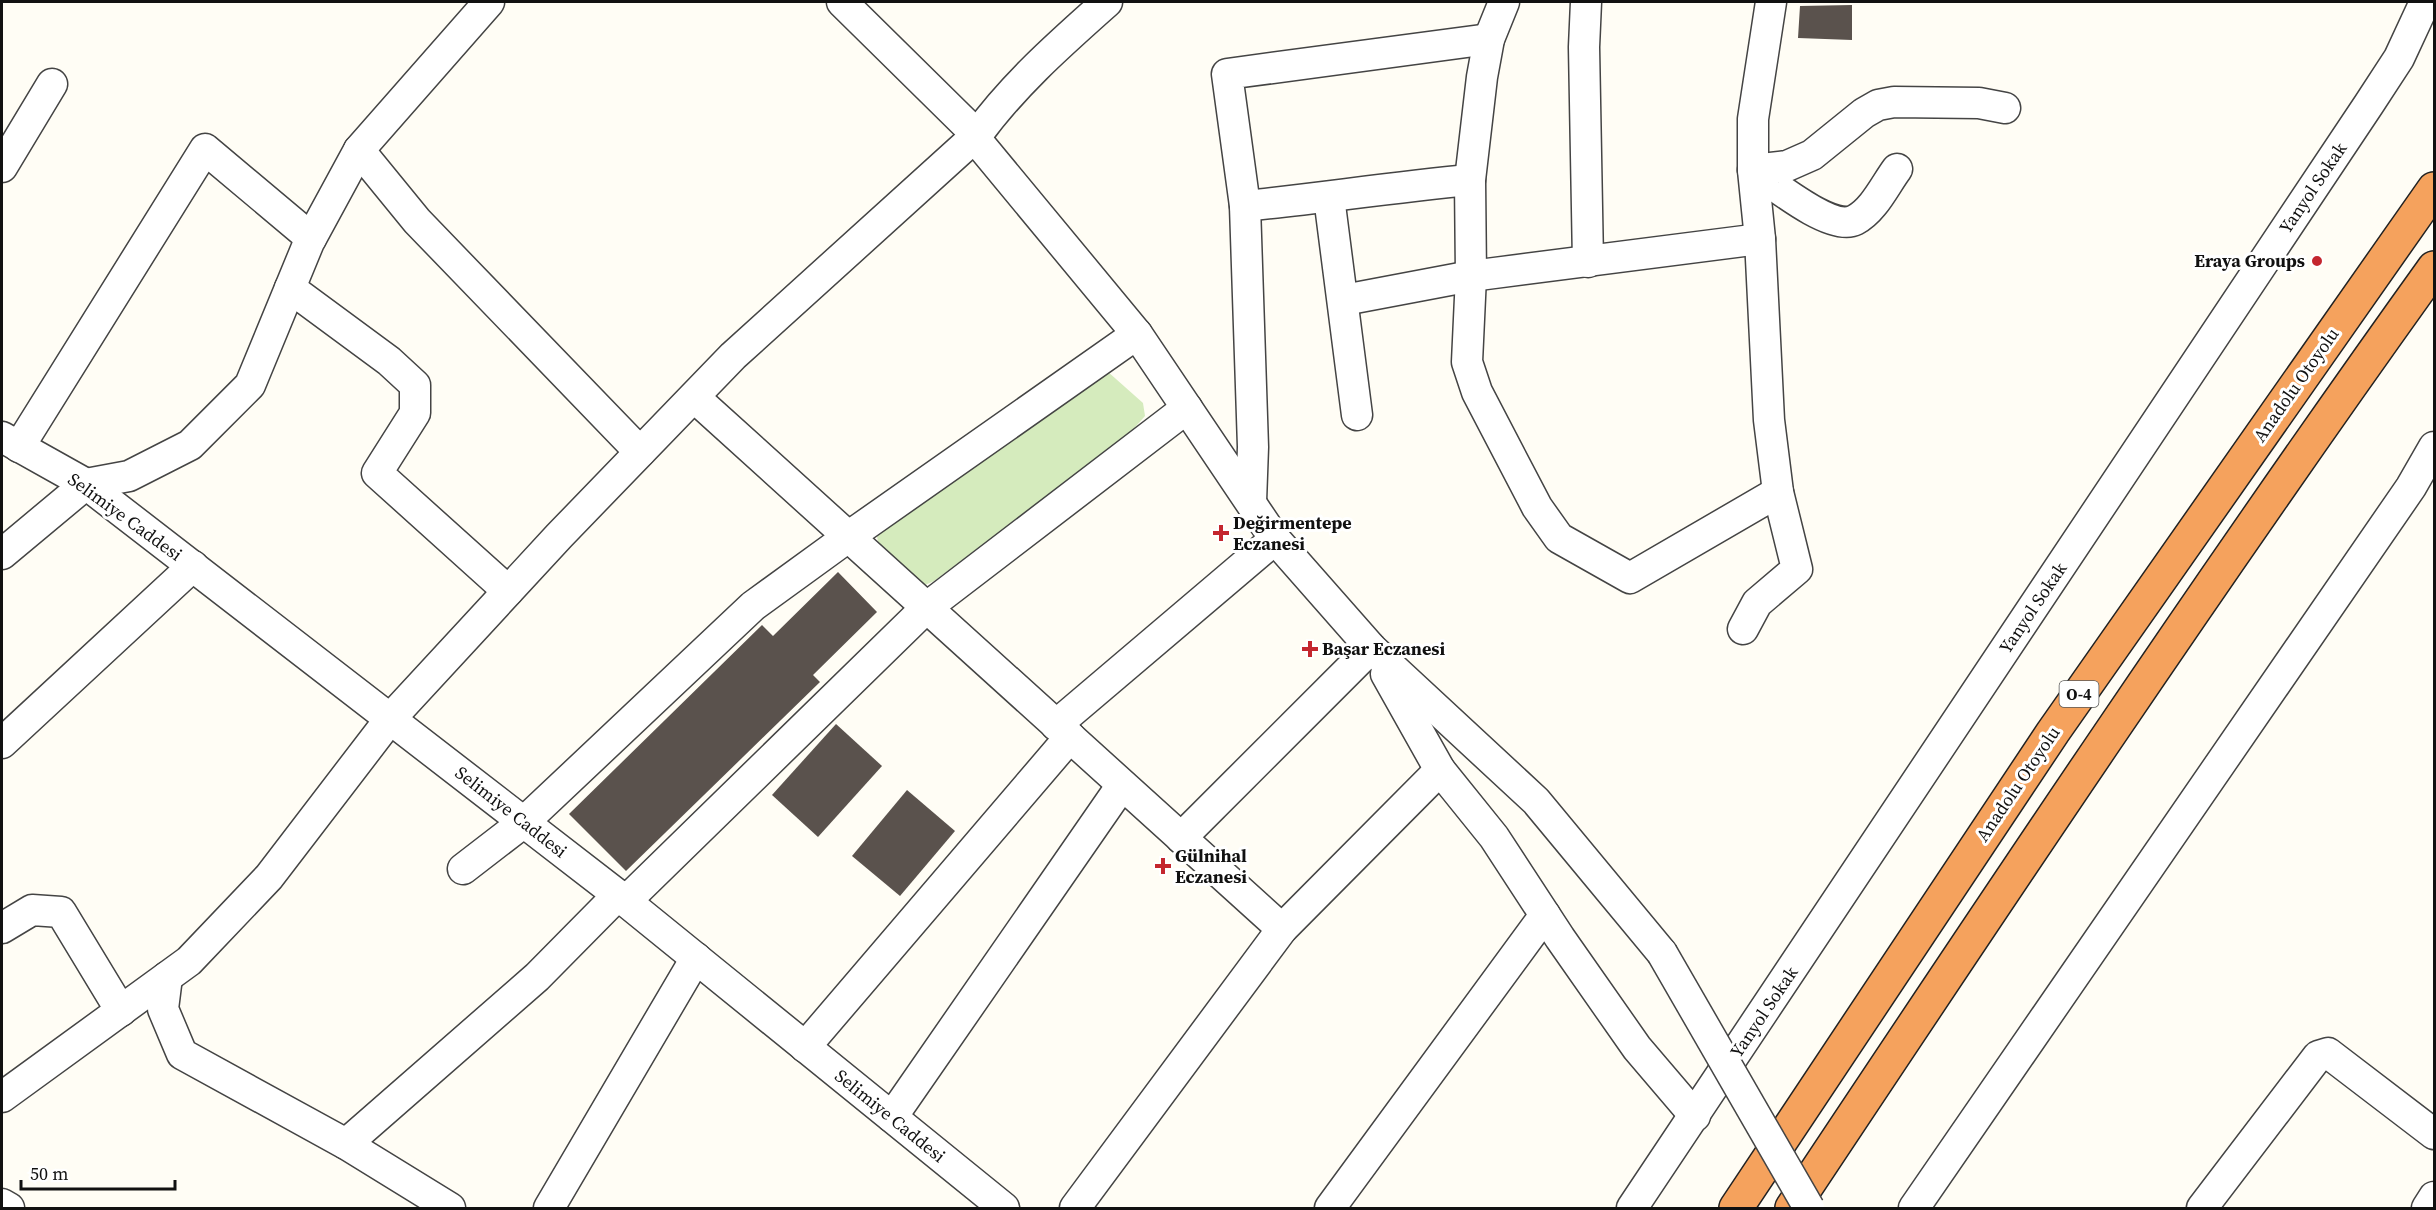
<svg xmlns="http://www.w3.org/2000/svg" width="2436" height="1210" viewBox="0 0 2436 1210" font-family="'Source Serif 4',serif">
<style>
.green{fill:#d5ebbd}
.building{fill:#5a524d}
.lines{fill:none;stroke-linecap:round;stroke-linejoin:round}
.minor-casing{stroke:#444;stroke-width:33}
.highway-casing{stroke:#222;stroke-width:36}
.minor{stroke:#fff;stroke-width:30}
.highway{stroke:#f5a25d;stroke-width:33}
.minor-bridge-casing{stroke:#444;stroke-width:33;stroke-linecap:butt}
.minor-bridge{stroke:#fff;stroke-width:30}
.poi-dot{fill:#c4262e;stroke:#fff;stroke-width:2}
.labels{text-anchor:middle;stroke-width:6;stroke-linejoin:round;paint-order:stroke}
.shield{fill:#fff;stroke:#585858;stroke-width:1.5}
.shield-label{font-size:16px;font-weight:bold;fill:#111}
.street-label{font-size:18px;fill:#111;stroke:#fff}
.poi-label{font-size:18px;font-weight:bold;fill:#111;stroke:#fff;text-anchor:start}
</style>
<rect width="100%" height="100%" fill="#fffdf5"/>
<path class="green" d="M1107,371L1143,403L1145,416L1123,441L934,581L923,586L879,549L877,536L880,529Z"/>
<g class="building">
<path d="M1852,5V40L1798,38L1800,6Z"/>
<path d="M838,572L877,612L813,675L820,682L626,871L569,814L762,625L773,636Z"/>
<path d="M836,724L882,766L818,837L772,795Z"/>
<path d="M907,790L955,831L900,896L852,856Z"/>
</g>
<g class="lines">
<defs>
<g id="minor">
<path d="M842,2L977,135"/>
<path d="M1504,2L1489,39L1482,77L1470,180L1471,276L1467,362L1477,392L1537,507L1559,538L1630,578L1778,492"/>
<path d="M1586,2L1584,47L1588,262"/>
<path d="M974,137L1137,334L1275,539L1371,648L1536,801L1662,953"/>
<path d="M359,150L417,221L640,452"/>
<path d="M2,167L52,84"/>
<path d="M1897,169C1885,185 1874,210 1855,220C1832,232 1773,184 1753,170L1787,166L1812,155L1864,113L1878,105L1894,102L1979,103L2005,108"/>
<path d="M1329,197L1357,415"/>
<path d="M1245,206C1321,198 1395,187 1470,180"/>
<path d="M290,288L389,361L415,385V413L377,473L508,591"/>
<path d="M1344,300L1471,276L1760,239"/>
<path d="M694,397L1282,929"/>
<path d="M2,437L86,484L618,895L1004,1208"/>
<path d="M19,447L205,149L311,238"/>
<path d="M1251,502L1253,447L1245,206L1227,74L1489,39"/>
<path d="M2,554L86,484L129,476L190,445L250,385L309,242L359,150L489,2"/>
<path d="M1743,629L1757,603L1797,569L1778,492L1769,420L1760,239L1753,170V119L1771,2"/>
<path d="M1386,674L1440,770L1494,837L1560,938L1637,1048L1695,1116"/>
<path d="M1056,725L1275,539"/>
<path d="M2,743L193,566"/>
<path d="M1181,838L1371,648"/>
<path d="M463,869L524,822L753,606L848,537L1137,334"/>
<path d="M626,901L926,608L1187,408"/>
<path d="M2,928L32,910L61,912L121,1011"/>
<path d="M167,977L163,1009L182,1054L346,1144L450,1208"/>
<path d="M805,1047L1070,737"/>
<path d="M2,1097L189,961L269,877L390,719L559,536L733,356L977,135C1014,84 1061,43 1107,2"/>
<path d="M892,1117L1122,785"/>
<path d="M346,1144L537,977L618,895"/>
<path d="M2,1204L9,1208"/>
<path d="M549,1208L696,958"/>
<path d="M1075,1208L1282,929L1440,770"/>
<path d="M1330,1208L1545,915"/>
<path d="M1632,1208L2369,104L2399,58L2425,2"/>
<path d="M1914,1208L2411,487L2434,447"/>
<path d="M2202,1208L2318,1056L2328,1053L2434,1134"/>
<path d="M2427,1208L2434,1197"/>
</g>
<g id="highway">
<path d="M1736,1208L2053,732L2434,189"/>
<path d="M1792,1208C2002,892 2213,576 2434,268"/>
</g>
</defs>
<use href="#minor" class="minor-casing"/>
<use href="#highway" class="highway-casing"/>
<use href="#minor" class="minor"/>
<use href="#highway" class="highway"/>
<defs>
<path id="minor-bridge" d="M1662,953L1809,1208"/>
</defs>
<use href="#minor-bridge" class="minor-bridge-casing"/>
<use href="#minor-bridge" class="minor-bridge"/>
</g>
<g class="poi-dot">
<circle cx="2317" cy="261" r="6"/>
<path d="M1218 524h6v6h6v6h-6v6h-6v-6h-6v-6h6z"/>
<path d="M1307 640h6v6h6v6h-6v6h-6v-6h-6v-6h6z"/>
<path d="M1160 857h6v6h6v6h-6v6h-6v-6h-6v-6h6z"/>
</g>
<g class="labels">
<rect class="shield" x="2059.5" y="681" width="39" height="26" rx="4.5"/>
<g class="shield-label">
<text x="2079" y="700">O-4</text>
</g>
<g class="street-label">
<text transform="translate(2313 188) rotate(-56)" y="6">Yanyol Sokak</text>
<text transform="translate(2296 385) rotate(-55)" y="6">Anadolu Otoyolu</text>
<text transform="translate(125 517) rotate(36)" y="6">Selimiye Caddesi</text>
<text transform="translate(2033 608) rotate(-56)" y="6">Yanyol Sokak</text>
<text transform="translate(2018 784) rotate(-56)" y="6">Anadolu Otoyolu</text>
<text transform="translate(511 812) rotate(38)" y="6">Selimiye Caddesi</text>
<text transform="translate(1764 1012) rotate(-56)" y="6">Yanyol Sokak</text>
<text transform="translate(890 1116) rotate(39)" y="6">Selimiye Caddesi</text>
</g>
<g class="poi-label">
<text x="2305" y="267" text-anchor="end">Eraya Groups</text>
<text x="1233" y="529">Değirmentepe<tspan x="1233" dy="21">Eczanesi</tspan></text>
<text x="1322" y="655">Başar Eczanesi</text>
<text x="1175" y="862">Gülnihal<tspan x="1175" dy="21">Eczanesi</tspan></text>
</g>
</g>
<rect width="2436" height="1210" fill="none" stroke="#111111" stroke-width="6"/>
<path d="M21 1180v9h154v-9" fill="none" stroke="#111111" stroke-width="3"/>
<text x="30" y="1180" font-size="18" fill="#111111" stroke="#ffffff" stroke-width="4.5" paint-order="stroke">50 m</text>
</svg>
